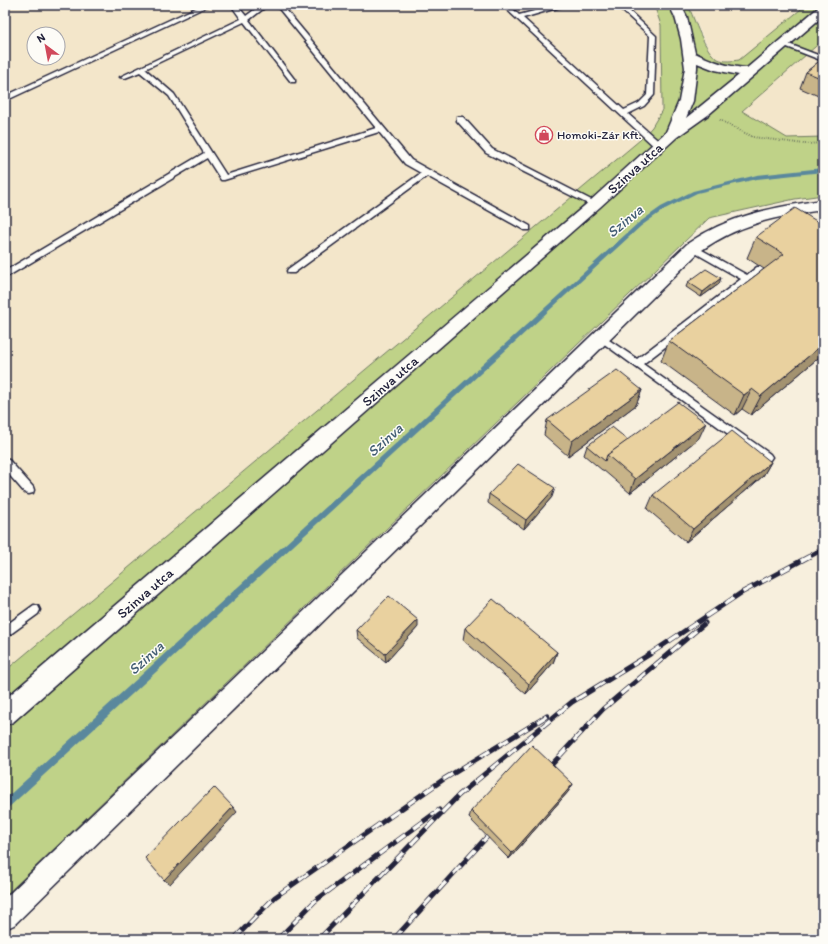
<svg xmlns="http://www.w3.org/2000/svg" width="828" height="944" viewBox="0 0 828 944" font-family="Itim,sans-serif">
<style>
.built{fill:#f3e6ca;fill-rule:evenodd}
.green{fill:#bfd288;stroke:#707a62}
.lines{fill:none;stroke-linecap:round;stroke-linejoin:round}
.stream{fill:#5a889d;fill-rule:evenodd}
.service-casing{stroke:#22223b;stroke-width:3}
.minor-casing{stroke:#22223b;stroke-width:3}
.path{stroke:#22223b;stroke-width:2;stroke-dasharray:0.5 2;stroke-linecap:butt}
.service{fill:#fdfcf7;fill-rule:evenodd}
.minor{fill:#fdfcf7;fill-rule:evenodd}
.rail-casing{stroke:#22223b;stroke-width:5}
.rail{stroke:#fdfcf7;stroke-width:3.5;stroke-dasharray:11;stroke-linecap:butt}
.wall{fill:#c8b489;stroke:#22223b}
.shaded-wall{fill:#a3926f;stroke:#22223b}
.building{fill:#e9d19f;stroke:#22223b}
.labels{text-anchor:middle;stroke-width:3;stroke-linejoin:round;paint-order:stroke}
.far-poi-label{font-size:12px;fill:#22223b;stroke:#fdfcf7;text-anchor:start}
.street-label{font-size:14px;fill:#22223b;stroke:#fdfcf7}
.water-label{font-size:15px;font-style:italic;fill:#435e74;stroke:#fdfcf7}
</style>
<rect width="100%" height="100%" fill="#f7efdd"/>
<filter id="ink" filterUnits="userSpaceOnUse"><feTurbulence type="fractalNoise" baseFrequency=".025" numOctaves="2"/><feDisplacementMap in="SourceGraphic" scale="8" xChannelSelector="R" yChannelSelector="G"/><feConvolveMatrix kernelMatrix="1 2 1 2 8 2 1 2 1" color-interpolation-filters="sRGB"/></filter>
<g filter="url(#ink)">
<g class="built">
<path d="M5,5H654L661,25L662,110L652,127L640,140L5,671ZM34,34H58V58H34Z"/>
<path d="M688,5H806L739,61H729L719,60L710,52Z"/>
<path d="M823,40V137L787,139L742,111Z"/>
</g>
<path class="green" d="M654,5H688C694,18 705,53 718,59C724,62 732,61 739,60L806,5H823V40L742,111L787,138L823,137V195L795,199L709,218L5,896V671L640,140L652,127L662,110L661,25Z"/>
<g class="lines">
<path class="stream" d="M823,168V172L757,179L697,193L665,209L641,226L8,808L5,809V799L637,224L661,207L693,191L757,175Z"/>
<defs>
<g id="service">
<path d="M202,5H210L5,101V96Z"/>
<path d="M231,5H237L246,16L261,5H268L249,20L295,80V82H291L244,22L145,69L174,94L226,175L376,128L276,5H282L411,160L530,226V230H524L427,176L294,273H288L287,271L288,269L421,173L405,164L379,132L224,180H221L207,158L5,278V271L204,153L169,96L140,72L125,78L120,77L241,19Z"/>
<path d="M502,5H509L519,15L557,5H567L523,18L624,110L639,103L647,95L650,36L616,5H623L656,36L654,95L644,106L628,114L663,145V149H657Z"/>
<path d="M782,43H786L823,57V61L782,45Z"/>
<path d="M457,117H463L492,149L599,204L595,207L592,206L486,153L457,121Z"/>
<path d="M693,245L747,275L757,267H763L764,269L751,281L643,364L770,454L772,457L770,460H764L596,338L597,336H603L637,359L741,279L690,250L689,248L690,246Z"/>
<path d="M5,459L9,460L33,487L34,490L33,493L29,494L25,493L5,470Z"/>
<path d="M34,605L38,606L40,610L38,614L5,638V626Z"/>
</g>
<g id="minor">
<path d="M669,5H681L687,17L695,53C712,61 728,67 747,68L819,7L823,6V16L708,115L677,137L600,207L13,722L5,725V699L590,201L666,132L679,101L685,68L681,39L675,17ZM697,63L715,70L739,75L686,118L693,101L697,68Z"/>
<path d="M823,200V210C776,216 738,224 699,252L14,925L5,929V898L687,244C728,215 774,207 823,200Z"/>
</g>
</defs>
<use href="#service" class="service-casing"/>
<use href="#minor" class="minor-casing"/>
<path class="path" d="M720,120L753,137L804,144L823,143"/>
<use href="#service" class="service"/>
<use href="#minor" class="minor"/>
<defs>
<g id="rail">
<path d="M544,773L603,709L705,623"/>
<path d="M234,939L275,897L444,779L547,716"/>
<path d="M278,939L315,901L439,810"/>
<path d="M319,939L459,795L572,702L650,654L741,593L823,549"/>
<path d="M394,939L495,828"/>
</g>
</defs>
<use href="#rail" class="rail-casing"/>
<use href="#rail" class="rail"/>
</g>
<g class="wall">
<path d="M823,58V98L800,88L806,72Z"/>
<path d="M823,225V354L751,415L742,409L735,415L661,361L669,341L764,269L747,258L756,237Z"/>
<path d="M688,282L719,284L701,297L686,287Z"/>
<path d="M642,390L636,405L568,456L544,435L547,420Z"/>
<path d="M699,438L630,493L603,470H602L584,455L587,446L628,440Z"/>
<path d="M771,462L763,476L686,542L647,509L653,495Z"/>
<path d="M489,494L552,497L524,529L488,503Z"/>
<path d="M418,627L386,662L357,638L356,630Z"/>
<path d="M465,628L557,652L553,663L526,694L463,640Z"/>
<path d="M573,784L568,792L509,859L469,818L471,811Z"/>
</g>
<g class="shaded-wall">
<path d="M721,278L719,284L701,297L703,292Z"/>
<path d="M823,344V354L751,415L761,396Z"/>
<path d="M752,389L742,409L735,415L744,395Z"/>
<path d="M642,390L636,405L568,456L572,441Z"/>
<path d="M706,423L699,438L630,493L635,479Z"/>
<path d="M771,462L763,476L686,542L693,529Z"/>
<path d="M555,488L552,497L524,529L526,520Z"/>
<path d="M418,620V627L386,662L385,654Z"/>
<path d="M557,652L553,663L526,694L529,684Z"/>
<path d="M573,784L568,792L509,859L512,853Z"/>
<path d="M233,807L237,812L170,884L164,880Z"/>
</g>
<g class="building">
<path d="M823,58V79L806,72Z"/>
<path d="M795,208L823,225V344L761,396L752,389L744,395L669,341L784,254L756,237Z"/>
<path d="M706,269L721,278L703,292L688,282Z"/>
<path d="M617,370L642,390L572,441L547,420Z"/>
<path d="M678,402L706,423L635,479L607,455Z"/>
<path d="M612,427L628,440L607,455L605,461L587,446Z"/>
<path d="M732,431L771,462L693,529L653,495Z"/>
<path d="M518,464L555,488L526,520L489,494Z"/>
<path d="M389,596L418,620L385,654L356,630Z"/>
<path d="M493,599L557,652L529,684L465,628Z"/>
<path d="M532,745L573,784L512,853L471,811Z"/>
<path d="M214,787L233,807L164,880L145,858Z"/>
</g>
</g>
<defs>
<symbol id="shop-ring" viewBox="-11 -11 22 22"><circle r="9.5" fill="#fdfcf7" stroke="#d1495b" stroke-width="1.5"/><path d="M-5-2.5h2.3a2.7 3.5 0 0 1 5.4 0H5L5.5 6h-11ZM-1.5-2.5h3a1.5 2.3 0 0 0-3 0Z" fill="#d1495b"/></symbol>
</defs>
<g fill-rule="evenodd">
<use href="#shop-ring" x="534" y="125" width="20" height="20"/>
</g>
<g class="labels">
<g class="far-poi-label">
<text x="557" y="139">Homoki-Zár Kft.</text>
</g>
<g class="street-label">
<text transform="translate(635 168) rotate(-42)" y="5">Szinva utca</text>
<text transform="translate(390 381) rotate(-41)" y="5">Szinva utca</text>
<text transform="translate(145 593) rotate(-41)" y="5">Szinva utca</text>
</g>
<g class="water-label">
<text transform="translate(625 221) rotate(-40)" y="5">Szinva</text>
<text transform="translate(385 440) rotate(-42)" y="5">Szinva</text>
<text transform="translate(146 658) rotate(-42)" y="5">Szinva</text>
</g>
</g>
<rect width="828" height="944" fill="none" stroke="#fdfcf7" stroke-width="20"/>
<rect x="10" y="10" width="808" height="924" fill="none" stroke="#22223b" stroke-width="1.5" filter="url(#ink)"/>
<g transform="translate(46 46) rotate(328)"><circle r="19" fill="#fdfcf7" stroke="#a5a5ac"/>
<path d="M0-3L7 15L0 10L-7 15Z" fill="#d1495b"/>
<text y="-6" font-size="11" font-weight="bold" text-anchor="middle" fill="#22223b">N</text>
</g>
</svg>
